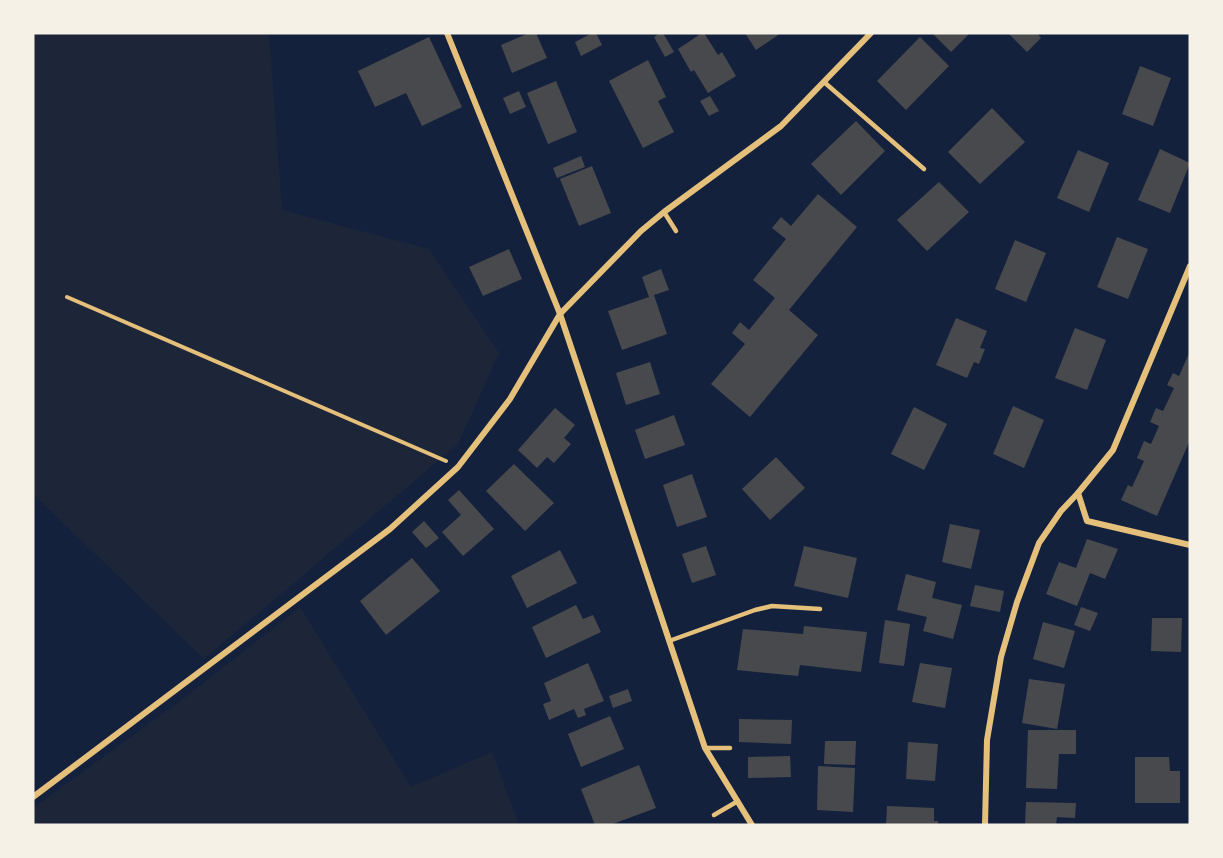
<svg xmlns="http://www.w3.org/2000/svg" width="1223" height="858" viewBox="0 0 1223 858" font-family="Literata,serif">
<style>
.green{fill:#1d2539}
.building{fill:#48494c}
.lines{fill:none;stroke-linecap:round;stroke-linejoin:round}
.path{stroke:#e5c07b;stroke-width:4}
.service{stroke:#e5c07b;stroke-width:4.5}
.minor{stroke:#e5c07b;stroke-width:6}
</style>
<rect width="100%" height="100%" fill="#14213d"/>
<g class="green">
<path d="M33,33H269L282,210L429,249L499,353L458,444L204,659L33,494Z"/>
<path d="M300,607L411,787L492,752L519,825H33V808L183,699Z"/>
</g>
<g class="building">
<path d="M529,33H536L547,58L512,73L501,45Z"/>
<path d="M592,33H596L602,45L581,56L575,42Z"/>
<path d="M660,33H663L674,52L665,57L654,37Z"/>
<path d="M702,33H704L718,55L722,52L736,76L708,93L694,70L691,72L678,49Z"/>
<path d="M745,33H781L756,50Z"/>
<path d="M932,33H970L951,52Z"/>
<path d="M1008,33H1037L1041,38L1027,52Z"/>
<path d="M429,37L462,107L422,126L406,93L375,107L358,71Z"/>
<path d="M920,37L949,66L906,110L877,81Z"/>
<path d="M648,60L666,97L658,101L674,132L643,148L609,81Z"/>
<path d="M1140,66L1171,78L1153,126L1122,114Z"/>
<path d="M556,81L577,132L548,144L527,93Z"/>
<path d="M519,91L526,107L510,114L503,98Z"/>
<path d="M710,96L719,111L709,116L700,101Z"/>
<path d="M992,108L1025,142L980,184L948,152Z"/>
<path d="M856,121L885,151L841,195L811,164Z"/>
<path d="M1160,149L1190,163L1170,213L1138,200Z"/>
<path d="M1078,150L1109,163L1089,212L1057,198Z"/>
<path d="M581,156L585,167L557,178L553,168Z"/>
<path d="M592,166L611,213L579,226L560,179Z"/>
<path d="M939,182L969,212L927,251L897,220Z"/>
<path d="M818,194L857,227L789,310L818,335L750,417L711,384L745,344L732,333L740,322L749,330L775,298L753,280L786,239L772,228L781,217L791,226Z"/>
<path d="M1117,237L1148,249L1128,299L1097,287Z"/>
<path d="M1015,240L1046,253L1026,302L995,289Z"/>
<path d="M509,249L522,279L483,296L469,267Z"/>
<path d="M661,269L669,290L654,295L667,334L622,350L608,311L649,297L642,277Z"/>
<path d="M956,318L987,331L980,348L985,349L979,364L974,362L967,378L936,365Z"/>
<path d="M1075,328L1106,340L1087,390L1055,378Z"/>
<path d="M1190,351V440L1157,516L1121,500L1128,485L1132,487L1144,461L1137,458L1144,441L1151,444L1159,426L1150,422L1156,408L1163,411L1174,388L1167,385L1173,373L1179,376Z"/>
<path d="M650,362L660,394L626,405L616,373Z"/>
<path d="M1013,406L1044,420L1024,468L993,454Z"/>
<path d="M914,407L947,424L924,470L891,454Z"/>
<path d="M555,408L575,425L564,438L571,444L554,463L547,457L537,468L518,450Z"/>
<path d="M674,415L685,445L645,459L635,430Z"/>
<path d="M776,457L805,488L770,520L742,489Z"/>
<path d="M514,464L554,503L525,531L486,491Z"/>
<path d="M692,474L707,517L677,527L663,485Z"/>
<path d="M459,490L494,529L463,556L442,532L461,515L448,500Z"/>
<path d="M424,521L439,538L426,548L412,532Z"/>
<path d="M950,524L980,530L971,569L942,562Z"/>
<path d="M1087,539L1118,549L1105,579L1090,573L1077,606L1046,594L1059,562L1076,568Z"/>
<path d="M706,546L716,575L692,583L682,554Z"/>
<path d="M804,546L857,558L848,598L794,586Z"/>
<path d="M560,550L577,583L527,608L511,576Z"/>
<path d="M412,558L440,591L386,635L360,601Z"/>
<path d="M906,574L936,582L932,598L962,605L953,639L923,631L927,617L897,610Z"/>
<path d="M975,585L1004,591L1000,612L970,606Z"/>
<path d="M576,605L583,619L593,615L601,632L546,658L532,627Z"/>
<path d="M1081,607L1098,613L1090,631L1074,625Z"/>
<path d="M1152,618H1182L1181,652L1151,651Z"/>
<path d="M885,620L910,624L904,666L879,663Z"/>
<path d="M1043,622L1075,631L1064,668L1033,659Z"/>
<path d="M804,626L867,632L861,672L800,665L798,676L737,670L743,629L803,634Z"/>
<path d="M588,663L604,701L584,709L586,715L578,718L574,709L549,720L543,704L551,701L544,683Z"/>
<path d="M920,663L952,668L945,708L912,702Z"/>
<path d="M1029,679L1065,684L1057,729L1022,723Z"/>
<path d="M628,689L632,701L613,708L609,696Z"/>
<path d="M610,716L624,749L581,767L568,734Z"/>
<path d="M739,719L792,720L791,744L739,742Z"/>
<path d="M1028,730H1076V754H1059L1057,789L1026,788Z"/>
<path d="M825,741H856L855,765L824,764Z"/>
<path d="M908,742L938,744L935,781L906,779Z"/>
<path d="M790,756L791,777L748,778V757Z"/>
<path d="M1135,757H1169L1170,771H1180V803H1135Z"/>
<path d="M639,765L656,808L610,825H595L581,789Z"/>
<path d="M818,766L855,768L853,812L817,810Z"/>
<path d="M1026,802L1076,803L1075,818L1057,817L1056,825H1025Z"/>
<path d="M887,806L934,808V821H938V825H886Z"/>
</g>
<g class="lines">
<path class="path" d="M67,297L446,461"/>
<g class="service">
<path d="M824,82L924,169"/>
<path d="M664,212L676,231"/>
<path d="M669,641L755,610L772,606L820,609"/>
<path d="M705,748H730"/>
<path d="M714,815L738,801"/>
</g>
<g class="minor">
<path d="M447,33L560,314L705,748L752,825"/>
<path d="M1078,493L1087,521L1190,545"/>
<path d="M33,797L390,529L458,467L510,399L560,314L641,231L664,212L781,126L871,33"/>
<path d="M985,825L987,740L1001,657L1017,602L1039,543L1061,511L1078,493L1113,450L1190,266"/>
</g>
</g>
<rect width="1223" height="858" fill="none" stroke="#f6f1e7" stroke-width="69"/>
</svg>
